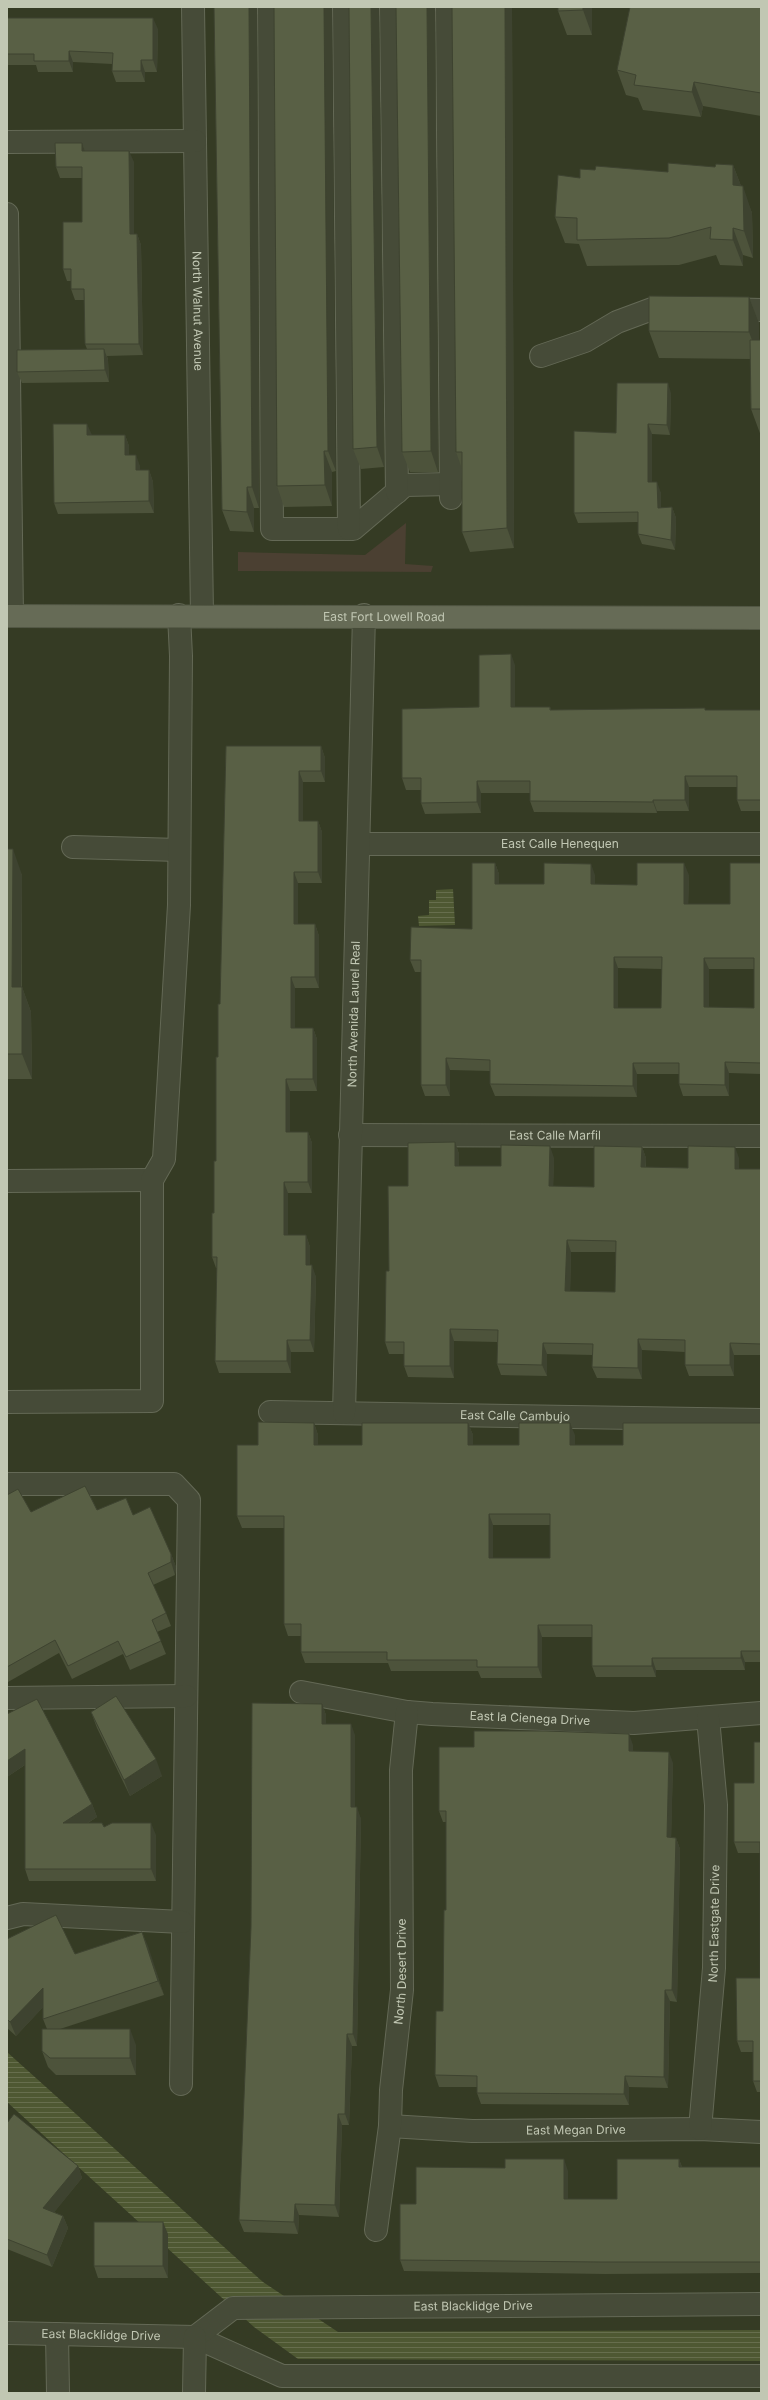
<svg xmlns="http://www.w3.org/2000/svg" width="768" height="2400" viewBox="0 0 768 2400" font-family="Inter,sans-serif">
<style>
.green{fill:#4b4032}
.water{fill:url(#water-rules)}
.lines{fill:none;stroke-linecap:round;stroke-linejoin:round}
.minor-casing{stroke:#646956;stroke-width:24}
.major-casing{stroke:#525744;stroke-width:24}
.minor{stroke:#464b38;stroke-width:22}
.major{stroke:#666b56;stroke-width:22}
.wall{fill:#4d533b;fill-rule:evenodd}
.shaded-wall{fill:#3e4330}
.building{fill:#596045;stroke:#3e4330;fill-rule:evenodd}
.labels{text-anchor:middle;stroke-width:3;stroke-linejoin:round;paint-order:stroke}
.street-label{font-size:12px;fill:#c1c7b3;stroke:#2b301d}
</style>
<defs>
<pattern id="water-rules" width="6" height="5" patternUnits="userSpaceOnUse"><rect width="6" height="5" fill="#4e5832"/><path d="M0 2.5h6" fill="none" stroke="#666e4d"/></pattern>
</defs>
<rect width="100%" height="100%" fill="#353b24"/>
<path class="green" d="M406,523L405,564L433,566L431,572L238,571V552L365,555Z"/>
<g class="water">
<path d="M453,889L455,925L419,926L418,916L429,915V900H436V890Z"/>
<path d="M7,2052L263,2282L338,2332L761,2330V2361L298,2359L254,2327L7,2102Z"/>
</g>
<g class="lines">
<defs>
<g id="minor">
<path id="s1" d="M193,7L202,615"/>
<path d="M269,7L272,529H353L405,485L451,484"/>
<path d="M344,7L349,529"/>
<path d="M391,7L397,492"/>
<path d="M447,7L451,498"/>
<path d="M7,142L195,141"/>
<path d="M7,214L12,616"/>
<path d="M724,309L761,310"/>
<path d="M541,356L585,341L617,322L652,309H680"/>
<path id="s2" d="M359,844H761"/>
<path d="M73,847L179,850"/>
<path id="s3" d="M350,1135L761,1136"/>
<path d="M7,1181L152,1180"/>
<path d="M7,1402L152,1401V1180L164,1159L179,905L181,656L179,615"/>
<path id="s4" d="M270,1412L761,1420"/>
<path id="s5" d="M344,1413L364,615"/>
<path d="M7,1484H174L189,1500L181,2084"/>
<path id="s6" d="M301,1692L407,1712L432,1714L634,1723L761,1713"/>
<path d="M7,1698L186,1696"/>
<path d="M7,1918L23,1914L182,1922"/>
<path id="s7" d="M390,2126L472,2131L700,2129L761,2132"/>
<path id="s8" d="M700,2129L714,1968L716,1805L708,1718"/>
<path id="s9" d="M376,2230L390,2126L391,2090L402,1990L401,1770L407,1712"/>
<path id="s10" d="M7,2333L195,2337L282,2376H761"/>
<path d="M57,2334L58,2393"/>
<path id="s11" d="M195,2337L233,2308L761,2304"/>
<path d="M194,2393L195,2337"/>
</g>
<g id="major">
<path id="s12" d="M7,616L761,618"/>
</g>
</defs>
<use href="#minor" class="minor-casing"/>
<use href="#major" class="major-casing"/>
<use href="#minor" class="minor"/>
<use href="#major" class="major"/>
</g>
<g class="wall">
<path d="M214,7H257L259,508H254V532L230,531L222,510Z"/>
<path d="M274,7L336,471L332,472V506L284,507L277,486Z"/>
<path d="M349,7H379L384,467L361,469L353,449Z"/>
<path d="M396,7H435L438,472H410L402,452Z"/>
<path d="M452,7H512L514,548L470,552L462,532V469L456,452Z"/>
<path d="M592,7V35H567L558,11Z"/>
<path d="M625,7H761V116L703,106L701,117L643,110L638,98L626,95L617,70L630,8Z"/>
<path d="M7,18L158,29L157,72H145V82H116L112,71V64L73,62V72H38L36,65H7Z"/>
<path d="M82,143L85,151L134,162V234H137L141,245L143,355L107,356L108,360L109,382L22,383L17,372L87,349L85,344L84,300H75L71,289V281H67L63,269L82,222V178H60L56,167Z"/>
<path d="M733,165L741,186L752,213L753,258L743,255V266L720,265L716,255L679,265L587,266L579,244L565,243L555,217L580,178L595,170L668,172Z"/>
<path d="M749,297L759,323V340H761V436L751,409L750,359L659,358L649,331Z"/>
<path d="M671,393L670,435L652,434V482L661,493V508L672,507L676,518L675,550L642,544L638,534V522L578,523L574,513L616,433Z"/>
<path d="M92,435H125L129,446V455L140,466V470H149L153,482L154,513L58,514L54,503Z"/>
<path d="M515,665V707H550L551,710H761V811H741L737,800V787H689V811H657V813L534,812L530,801V793H481V813L425,814L421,803V790H406L402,778L479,707Z"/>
<path d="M226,746H321L325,758V782H303V821H318L322,832V883H298V924H315L319,936V988H295V1028H313L317,1039V1091H290V1132H308L312,1143V1193H288V1235H306L310,1247V1265L316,1277L314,1352H291V1373H219L215,1361L217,1268H216L212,1257L216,1161L218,1057L220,1004Z"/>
<path d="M7,849L22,875V987L31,1012L32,1079H7Z"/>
<path d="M495,863L499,874V884H544L595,875V884L637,885L689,875L688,904H730L761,863V1074L729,1073V1096H683L679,1084V1074H637V1097L495,1096L490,1084V1071L450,1070V1096H425L421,1085V972H415L410,960L472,929ZM618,968L662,969L661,1008H618ZM709,969H754V1008L709,1007Z"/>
<path d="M455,1142L459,1154V1166H501L554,1158L553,1186L594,1187L642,1147L646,1158V1167L688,1168L739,1158V1169H761V1355H734V1376H689L685,1365V1352L642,1350V1379L597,1378L592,1367L593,1355L547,1354V1376L501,1375L497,1364V1342L454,1341V1378L408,1377L404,1366V1354H389L385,1342L389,1271L408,1186ZM571,1252H616L615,1292L570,1291Z"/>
<path d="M314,1423L318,1435V1445H362L468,1423L473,1435V1445H519L575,1435V1445H623L761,1423V1662H745V1670H656V1677H596L592,1666V1637H542V1678H481L478,1671H391L388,1663H305L301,1652V1636H288L284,1624V1528H242L237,1516L258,1445ZM493,1525H550V1558H493Z"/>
<path d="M7,1495L31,1512L97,1510L133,1515L171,1554L176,1567L175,1575L153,1585L166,1613L171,1626L157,1632L166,1654L130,1670L123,1654L72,1679L59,1653L8,1682L7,1679Z"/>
<path d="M322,1704L326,1715V1724L355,1735V1807L361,1819L357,2046H352L349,2125H342L339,2217L299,2215L298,2234L244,2232L239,2220Z"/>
<path d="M91,1712L162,1776L130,1796L97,1728Z"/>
<path d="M7,1714L92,1804L97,1817L88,1823L104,1827L156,1835V1881H29L25,1869V1765L7,1777Z"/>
<path d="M761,1742V2092H757L753,2081V2052H741L737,2041L760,1978V1853H738L734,1842L754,1783Z"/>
<path d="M633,1745V1751L673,1763L671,1837L676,1838L680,1849L677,2002L670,2001L668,2088L629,2087V2105L481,2104L477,2093V2087H439L435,2075L443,2011L446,1910V1822H443L439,1811Z"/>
<path d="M142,1932L164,1995L60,2029L136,2045V2075H56L48,2067L42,2051L47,2029L43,2019V2007L16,2036L7,2028V1939L75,1954Z"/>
<path d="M7,2123L78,2166L82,2178L54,2212L63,2216L68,2228L52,2267L7,2249Z"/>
<path d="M679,2159L682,2167H761V2273L605,2274L404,2271L400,2260L416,2204L568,2171V2199H617Z"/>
<path d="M168,2234V2278H98L94,2266Z"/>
</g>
<g class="shaded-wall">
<path d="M249,7H257L259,508L252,487Z"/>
<path d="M324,7H332L336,471L328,451Z"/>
<path d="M371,7H379L384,467L377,447Z"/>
<path d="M427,7H435L438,472L431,451Z"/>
<path d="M505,7H512L514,548L507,528Z"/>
<path d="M583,7H592V35L583,10Z"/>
<path d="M153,18L158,29L157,72L153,60Z"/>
<path d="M69,51L73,62V72L69,61Z"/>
<path d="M141,60L145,72V82L141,71Z"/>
<path d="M694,82L703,106L701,117L692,92Z"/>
<path d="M82,143L86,154L82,151Z"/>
<path d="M129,151L134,162V246L130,234Z"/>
<path d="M733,165L743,191L733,185Z"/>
<path d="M743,186L752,213L753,258L744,231Z"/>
<path d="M733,228L743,255V266L733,240Z"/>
<path d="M137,234L141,245L143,355L139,344Z"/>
<path d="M749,297L759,323V359L749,332Z"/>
<path d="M104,349L108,360L109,382L105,370Z"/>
<path d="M668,383L671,393L670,435L667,425Z"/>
<path d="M87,424L92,435H87Z"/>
<path d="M648,424L652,434V493L648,482Z"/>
<path d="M125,435L129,446V467L125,455Z"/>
<path d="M324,451L332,472V506L325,485Z"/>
<path d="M136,455L140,466V482L136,470Z"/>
<path d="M149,470L153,482L154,513L149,501Z"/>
<path d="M657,482L661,493V518L658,508Z"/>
<path d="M247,487L254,508V532L247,512Z"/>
<path d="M672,507L676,518L675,550L671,540Z"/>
<path d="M511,654L515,665V718L511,707Z"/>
<path d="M321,746L325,758V782L321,771Z"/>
<path d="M299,771L303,782V832L299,821Z"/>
<path d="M685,776L689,787V811L685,800Z"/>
<path d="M477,781L481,793V813L477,802Z"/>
<path d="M653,800L657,811V813L653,802Z"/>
<path d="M318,821L322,832V883L318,872Z"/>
<path d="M13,849L22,875L21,1012L12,987Z"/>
<path d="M495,863L499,874V895L495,884Z"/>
<path d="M684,863L689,875L688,916L684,904Z"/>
<path d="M591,864L595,875V896L591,884Z"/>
<path d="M294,872L298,883V936L294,924Z"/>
<path d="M315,924L319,936V988L315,977Z"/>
<path d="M614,957L618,968V1019L614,1008Z"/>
<path d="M704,958L709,969V1019L704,1007Z"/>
<path d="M291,977L295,988V1039L291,1028Z"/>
<path d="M22,987L31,1012L32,1079L22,1054Z"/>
<path d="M313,1028L317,1039V1091L313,1079Z"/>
<path d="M446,1058L450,1070V1096L446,1085Z"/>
<path d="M725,1062L729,1073V1096L725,1085Z"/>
<path d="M633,1063L637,1074V1097L633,1086Z"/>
<path d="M286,1079L290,1091V1143L286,1132Z"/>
<path d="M308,1132L312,1143V1193L308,1182Z"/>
<path d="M455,1142L459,1154V1177L455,1166Z"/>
<path d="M550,1146L554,1158L553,1197L549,1186Z"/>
<path d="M642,1147L646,1158L645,1178L641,1167Z"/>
<path d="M735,1147L739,1158V1180L735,1169Z"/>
<path d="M284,1182L288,1193V1247L284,1235Z"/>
<path d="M306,1235L310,1247V1277L306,1265Z"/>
<path d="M567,1240L571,1252L570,1302L565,1291Z"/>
<path d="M312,1265L316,1277L314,1352L310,1340Z"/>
<path d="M450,1329L454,1341V1378L450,1366Z"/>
<path d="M638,1339L642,1350V1379L638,1368Z"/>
<path d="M287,1340L291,1352V1373L287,1361Z"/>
<path d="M543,1343L547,1354V1376L542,1365Z"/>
<path d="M730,1343L734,1355V1376L730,1365Z"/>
<path d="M314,1423L318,1435V1456L314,1445Z"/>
<path d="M468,1423L473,1435V1456L468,1445Z"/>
<path d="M570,1423L575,1435V1456L570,1445Z"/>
<path d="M489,1514L493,1525V1569L489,1558Z"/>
<path d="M171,1554L176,1567L175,1575L171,1562Z"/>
<path d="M538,1625L542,1637V1678L538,1667Z"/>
<path d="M741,1651L745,1662V1670L741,1658Z"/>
<path d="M652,1658L656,1670V1677L652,1666Z"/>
<path d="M322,1704L326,1715V1735L322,1724Z"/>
<path d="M351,1724L355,1735V1819L351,1807Z"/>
<path d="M629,1734L633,1745V1762L629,1751Z"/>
<path d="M25,1749L29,1762L7,1777V1761Z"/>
<path d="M669,1752L673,1763L671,1849L667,1837Z"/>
<path d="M156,1759L162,1776L130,1796L124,1780Z"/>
<path d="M92,1804L97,1817L68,1835L63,1823Z"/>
<path d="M357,1807L361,1819L357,2046L353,2034Z"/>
<path d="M151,1823L156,1835V1881L151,1869Z"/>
<path d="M676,1838L680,1849L677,2002L672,1990Z"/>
<path d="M142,1932L148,1946L164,1995L158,1981Z"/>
<path d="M43,1988L48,2002L16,2036L10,2022Z"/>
<path d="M665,1990L670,2001L668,2088L664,2077Z"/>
<path d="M130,2029L136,2045V2075L130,2058Z"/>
<path d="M347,2034L352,2046L349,2125L345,2114Z"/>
<path d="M625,2076L629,2087V2105L624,2094Z"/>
<path d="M338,2114L342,2125L339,2217L335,2205Z"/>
<path d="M564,2159L568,2171V2210L564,2199Z"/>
<path d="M679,2159L683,2171L679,2167Z"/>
<path d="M78,2166L82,2178L48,2220L43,2208Z"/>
<path d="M295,2204L299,2215L298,2234L294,2222Z"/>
<path d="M63,2216L68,2228L52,2267L47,2255Z"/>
<path d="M163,2222L168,2234V2278L163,2266Z"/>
</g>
<g class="building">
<path d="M214,7H249L252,487H247V512L222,510Z"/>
<path d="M274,7H324L328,451H324L325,485L277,486Z"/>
<path d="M349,7H371L377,447L353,449Z"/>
<path d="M396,7H427L431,451L402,452Z"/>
<path d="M452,7H505L507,528L462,532V452H456Z"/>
<path d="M558,7H583V10L558,11Z"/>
<path d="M630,7H761V93L694,82L692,92L634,85L636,75L617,70Z"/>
<path d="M7,18H153V60H141V71H112L113,53L69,51V61H34V54H7Z"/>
<path d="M55,143H82V151H129L130,234H137L139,344H85L84,289H71V269H63V222H82V167H56Z"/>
<path d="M668,163L715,167L716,164L733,165V185L743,186L744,231L733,228V240L710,239L711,227L669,238L577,240V218L555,217L558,175L580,178V169L595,170L596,166L668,172Z"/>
<path d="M649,296L749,297V332L649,331Z"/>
<path d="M750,340H761V409H751Z"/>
<path d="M104,349L105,370L17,372V350Z"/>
<path d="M617,383H668L667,425L648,424V482H657L658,508L672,507L671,540L638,534V512L574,513V431L616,433Z"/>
<path d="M53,424H87V435H125V455H136V470H149V501L54,503Z"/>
<path d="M511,654V707H550V710L705,708V710H761V800H737V776H685V800H653V802L530,801V781H477V802L421,803V778H402V709L479,707V655Z"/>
<path d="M226,746H321V771H299V821H318V872H294V924H315V977H291V1028H313V1079H286V1132H308V1182H284V1235H306V1265H312L310,1340H287V1361H215L217,1257H212V1213H214V1161H216V1057H218V1004H220Z"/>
<path d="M7,849H13L12,987H22V1054H7Z"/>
<path d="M472,863H495V884H544V863L591,864V884L637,885V863H684V904H730V863H761V1063L725,1062V1085L679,1084V1063H633V1086L490,1084V1060L446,1058V1085H421V960H410L411,927L472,929ZM614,957H662L661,1008H614ZM704,958H754V1008L704,1007Z"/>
<path d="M455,1142V1166H501V1145L550,1146L549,1186L594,1187V1146L642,1147L641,1167L688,1168V1146L735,1147V1169H761V1344L730,1343V1365H685V1340L638,1339V1368L592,1367L593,1344L543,1343L542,1365L497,1364L498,1330L450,1329V1366H404V1342H385L386,1271H389L388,1186H408V1143ZM567,1240L616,1241L615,1292L565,1291Z"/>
<path d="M258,1422L314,1423V1445H362V1423H468V1445H519V1423H570V1445H623V1423H761V1651H741V1658H652V1666H592V1625H538V1667H477V1660H387V1652H301V1624H284V1516H237V1445H258ZM489,1514H550V1558H489Z"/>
<path d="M85,1486L97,1510L126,1498L133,1515L150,1507L171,1554V1562L148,1573L166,1613L152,1620L161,1641L126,1657L118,1641L68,1666L55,1640L7,1667V1495L18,1489L31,1512Z"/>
<path d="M116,1696L156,1759L124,1780L91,1712Z"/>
<path d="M37,1699L92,1804L63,1823H102L104,1827L112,1823H151V1869H25V1749L7,1761V1714Z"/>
<path d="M252,1703L322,1704V1724H351V1807H357L353,2034H347L345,2114H338L335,2205L295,2204L294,2222L239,2220L251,1927Z"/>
<path d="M474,1731H546L629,1734V1751L669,1752L667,1837L676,1838L672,1990H665L664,2077L625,2076L624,2094L477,2093V2076L435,2075L436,2011H443L444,1910H446V1811H439V1747H474Z"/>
<path d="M754,1742H761V2081H753V2041H737L736,1978H760V1842H734V1783H754Z"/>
<path d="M56,1915L75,1954L142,1932L158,1981L43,2019V1988L10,2022L7,2019V1939Z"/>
<path d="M42,2029H130V2058H50L42,2051Z"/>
<path d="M14,2114L78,2166L43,2208L63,2216L47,2255L7,2239V2123Z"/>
<path d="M505,2159H564V2199H617V2159H679V2167H761V2262H600L400,2260V2204H416V2167L505,2168Z"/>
<rect x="94" y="2222" width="69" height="44"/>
</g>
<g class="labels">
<g class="street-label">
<text dy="4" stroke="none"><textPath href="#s1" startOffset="304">North Walnut Avenue</textPath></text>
<text dy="4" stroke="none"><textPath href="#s12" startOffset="377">East Fort Lowell Road</textPath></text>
<text dy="4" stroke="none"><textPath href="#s2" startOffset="201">East Calle Henequen</textPath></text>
<text dy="4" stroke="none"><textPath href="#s5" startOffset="399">North Avenida Laurel Real</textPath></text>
<text dy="4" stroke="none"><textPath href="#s3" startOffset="205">East Calle Marfil</textPath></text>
<text dy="4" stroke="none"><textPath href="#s4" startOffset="245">East Calle Cambujo</textPath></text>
<text dy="4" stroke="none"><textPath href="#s6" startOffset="231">East la Cienega Drive</textPath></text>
<text dy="4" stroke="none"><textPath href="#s8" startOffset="206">North Eastgate Drive</textPath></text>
<text dy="4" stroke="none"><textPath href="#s9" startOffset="260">North Desert Drive</textPath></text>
<text dy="4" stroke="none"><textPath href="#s7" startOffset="186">East Megan Drive</textPath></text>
<text dy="4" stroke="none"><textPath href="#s11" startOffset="288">East Blacklidge Drive</textPath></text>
<text dy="4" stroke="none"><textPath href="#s10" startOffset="94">East Blacklidge Drive</textPath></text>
</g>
</g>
<rect width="768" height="2400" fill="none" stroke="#c1c7b3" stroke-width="16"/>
</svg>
